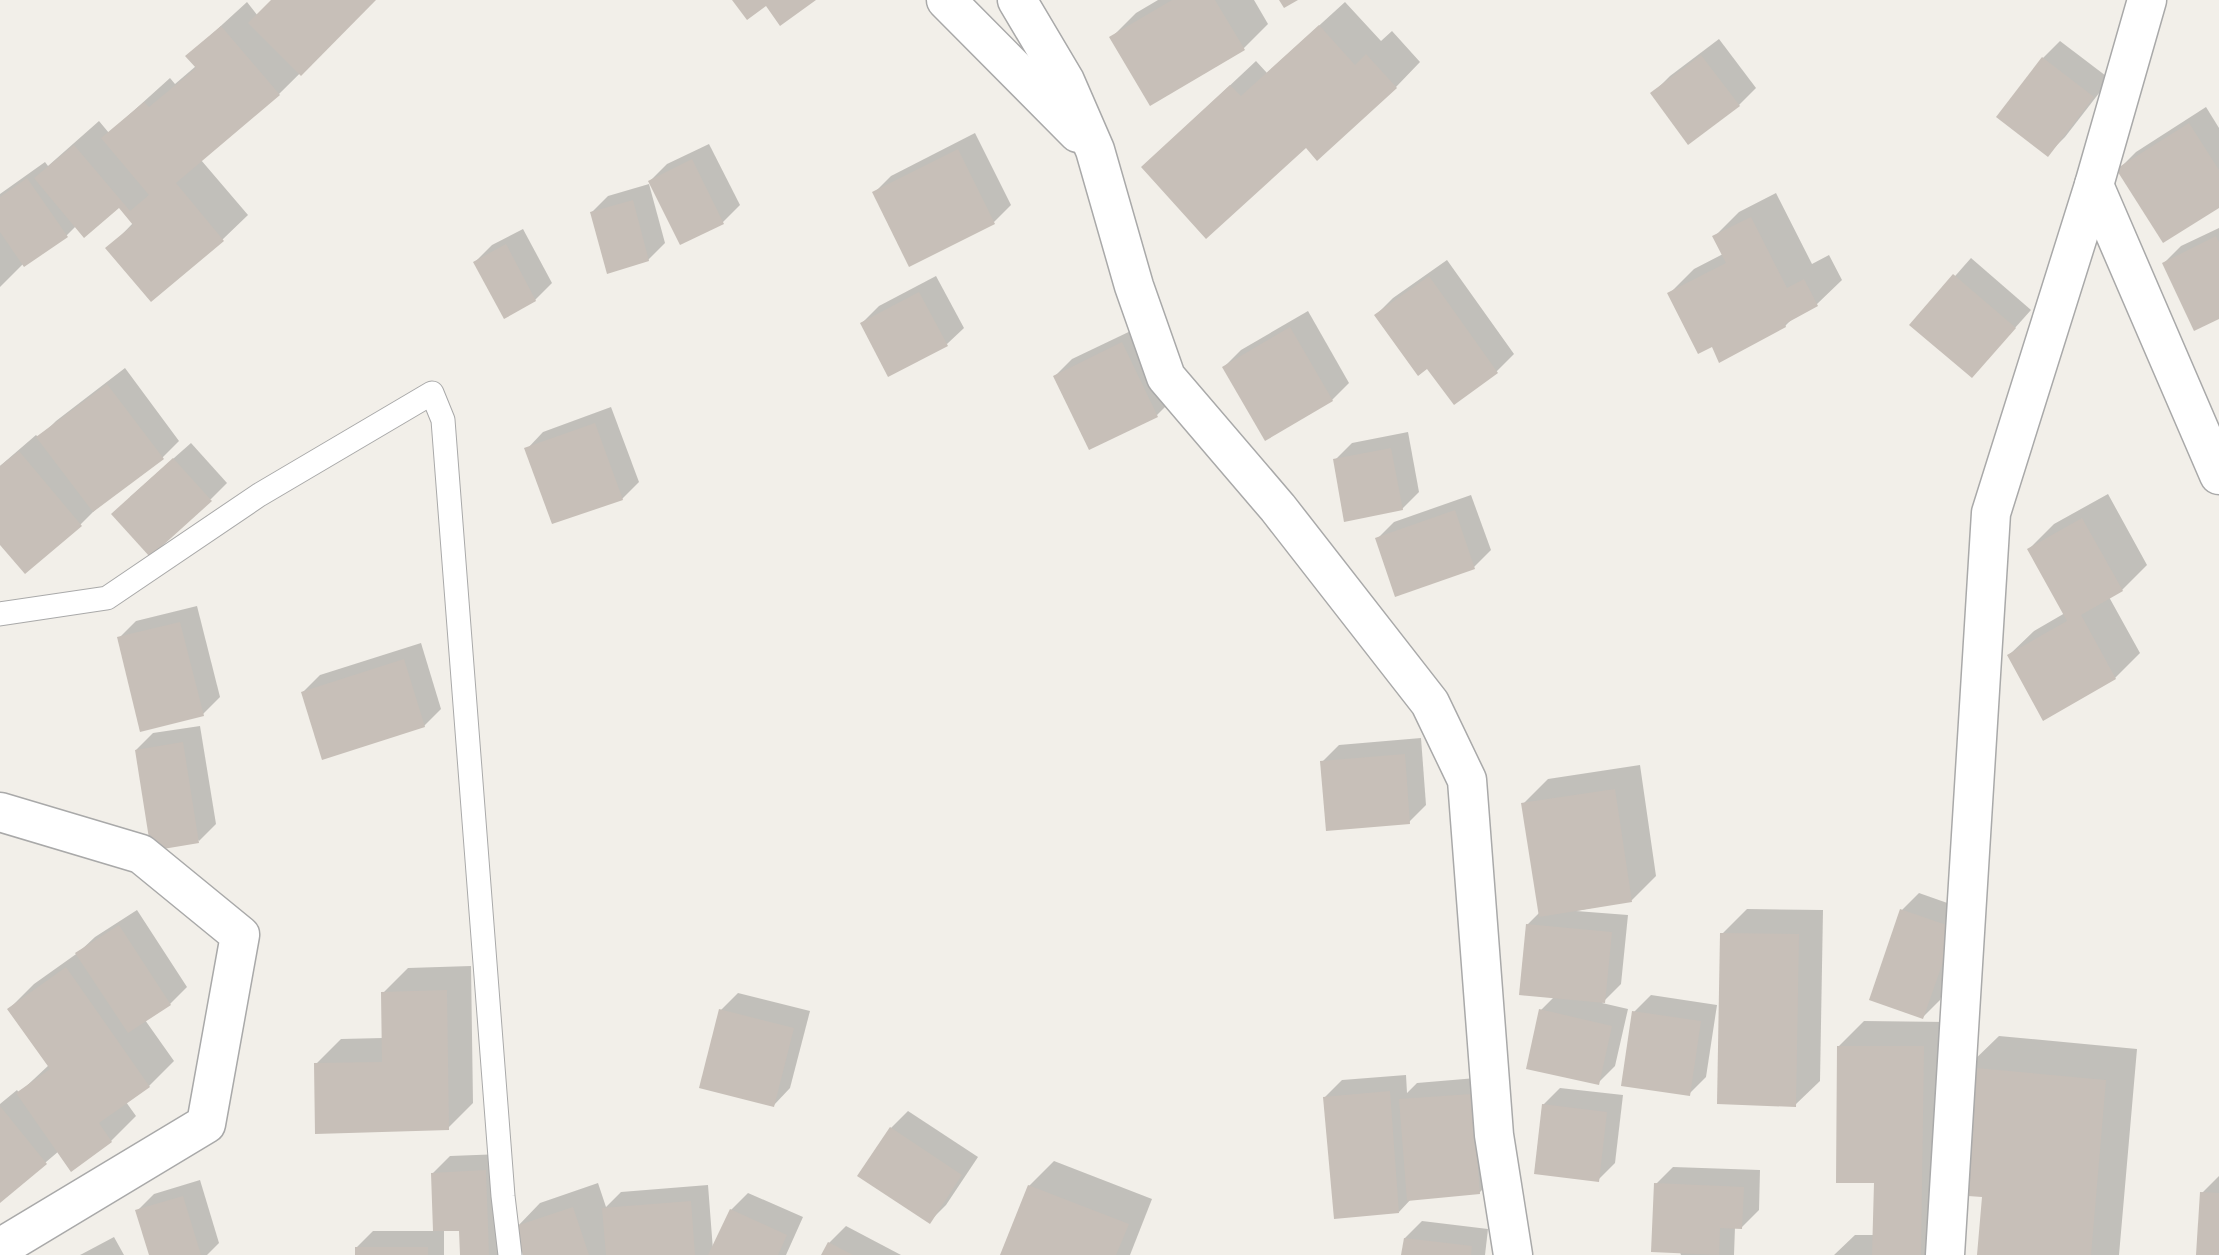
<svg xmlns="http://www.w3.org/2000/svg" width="2219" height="1255" viewBox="0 0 2219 1255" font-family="Figtree,sans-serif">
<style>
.shadow{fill:#0003}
.building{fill:#c7bfb8}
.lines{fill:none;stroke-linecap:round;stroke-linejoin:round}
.service-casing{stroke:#a9a9a9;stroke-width:25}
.minor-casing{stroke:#a9a9a9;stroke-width:41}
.service{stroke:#fff;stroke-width:23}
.minor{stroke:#fff;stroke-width:38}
</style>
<rect width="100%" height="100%" fill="#f2efe9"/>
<g class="shadow">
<path d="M274,0H374L279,94L201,160L248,215L223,239L151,300L108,249L133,223L119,206L76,226L67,235L25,265L24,263L0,287V194L45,162L48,166L99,121L109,133L170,78L175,84L196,66L188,56L247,2L258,16Z"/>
<path d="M1158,0H1254L1268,24L1244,48L1111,38L1136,13Z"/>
<path d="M1345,2L1381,41L1392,31L1420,62L1396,87L1306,145L1143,167L1256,61L1267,73Z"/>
<path d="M1719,39L1756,88L1739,105L1653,93L1670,76Z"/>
<path d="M2060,41L2110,79L2065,137L2048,154L2043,58Z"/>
<path d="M2206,107L2219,128V206L2119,169L2136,152Z"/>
<path d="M975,133L1011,205L994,222L874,193L891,176Z"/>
<path d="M709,144L740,205L723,222L681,243L650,181L667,164Z"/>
<path d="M649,184L665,243L648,260L591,213L608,196Z"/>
<path d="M1776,193L1812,264L1829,255L1842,280L1817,304L1795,316L1785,326L1712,345L1669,294L1694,269L1723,254L1714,237L1739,212Z"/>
<path d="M2219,228V317L2164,263L2181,246Z"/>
<path d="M523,229L552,283L535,300L475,262L492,245Z"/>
<path d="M1971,258L2031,310L1972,376L1912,325Z"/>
<path d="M1447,260L1514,354L1497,371L1454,403L1428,366L1376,315L1393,298Z"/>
<path d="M936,276L964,328L947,344L862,323L879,306Z"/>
<path d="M1308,311L1349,383L1332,400L1224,367L1241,350Z"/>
<path d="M1139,327L1174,398L1157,415L1055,376L1072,359Z"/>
<path d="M125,368L179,441L162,458L97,508L80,525L0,543V466L36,435L39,438L56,421Z"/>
<path d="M611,407L639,482L622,499L527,449L543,432Z"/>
<path d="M1408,432L1419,492L1402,509L1335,460L1352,443Z"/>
<path d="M191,443L227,483L211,499L130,497Z"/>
<path d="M2108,494L2147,565L2122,590L2109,597L2140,653L2115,678L2009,655L2034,631L2065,613L2029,549L2054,524Z"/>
<path d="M1471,495L1491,550L1474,567L1377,539L1394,522Z"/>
<path d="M197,606L220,697L203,714L119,638L136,621Z"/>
<path d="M421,643L441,709L424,726L303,692L320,675Z"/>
<path d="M200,726L216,824L199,841L136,750L153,733Z"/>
<path d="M1421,738L1426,805L1409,822L1322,762L1339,745Z"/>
<path d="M1640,765L1656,876L1632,900L1576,911L1628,915L1621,984L1602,1003L1628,1009L1615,1066L1598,1083L1541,1010L1555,996L1527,925L1540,912L1523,804L1548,779Z"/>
<path d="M1919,893L1970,911L1940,1000L1923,1017L1902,910Z"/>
<path d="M1747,909L1823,910L1820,1081L1795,1105L1722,934Z"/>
<path d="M137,910L187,987L170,1004L145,1020L174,1061L149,1086L126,1102L136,1116L111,1141L59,1151L0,1201V1104L17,1090L19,1093L49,1065L9,1009L34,984L79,952L95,937Z"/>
<path d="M471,966L473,1103L448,1128L316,1064L341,1039L383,1038V993L408,968Z"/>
<path d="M738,993L810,1011L790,1088L774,1105L721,1010Z"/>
<path d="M1651,995L1717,1005L1706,1077L1689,1094L1634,1012Z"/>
<path d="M1864,1021L1948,1022L1945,1255H1834L1855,1235H1874L1875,1181L1839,1046Z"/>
<path d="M1999,1036L2137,1049L2119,1255H1978L1984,1195L1967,1067Z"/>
<path d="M1406,1075L1407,1093L1417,1083L1488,1077L1496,1176L1479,1193L1412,1198L1399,1212L1325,1097L1342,1080Z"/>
<path d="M1560,1088L1623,1095L1615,1163L1598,1180L1543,1105Z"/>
<path d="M908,1111L978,1157L946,1205L929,1222L891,1128Z"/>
<path d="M502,1154L506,1255H462L461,1229H444V1255H356V1248L373,1231H435L433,1173L450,1156Z"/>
<path d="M1054,1161L1152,1199L1130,1255H1002L1029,1186Z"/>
<path d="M1673,1167L1760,1170L1759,1210L1742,1227H1735L1734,1255H1681L1656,1184Z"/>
<path d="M2219,1176V1255H2197L2202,1193Z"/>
<path d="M200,1180L219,1243L207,1255H151L137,1211L154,1194Z"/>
<path d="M598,1183L606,1207L621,1192L708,1185L713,1250L731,1210L748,1193L803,1217L786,1255H525L516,1228L540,1203Z"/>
<path d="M1422,1221L1488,1229L1485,1255H1403L1405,1238Z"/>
<path d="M846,1226L901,1255H823L829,1243Z"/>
<path d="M114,1237L124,1255H80L82,1254Z"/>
</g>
<g class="building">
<path d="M271,0H376L301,76L248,23Z"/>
<path d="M732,0H816L780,26L766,6L747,20Z"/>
<path d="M1172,0H1215L1245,50L1150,106L1109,37Z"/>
<path d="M1279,0H1298L1284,8Z"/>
<path d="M1319,25L1355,65L1366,54L1397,88L1317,161L1306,148L1206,239L1141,167L1230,85L1241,96Z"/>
<path d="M221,26L280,95L176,183L224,241L151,302L105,248L133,225L119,208L84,238L34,178L74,145L130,211L149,195L101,138L144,102L149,107L196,68L185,56Z"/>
<path d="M1701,55L1740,106L1688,145L1650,93Z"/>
<path d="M2042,57L2094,97L2048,157L1996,117Z"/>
<path d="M2189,123L2219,170V208L2163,243L2116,169Z"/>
<path d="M958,149L995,224L909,267L872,192Z"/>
<path d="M692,159L724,224L680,245L648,181Z"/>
<path d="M27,178L68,237L24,267L0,232V197Z"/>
<path d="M633,200L649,261L607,274L590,212Z"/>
<path d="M1751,217L1787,288L1804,279L1818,306L1785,324L1786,327L1719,363L1712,347L1698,354L1667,293L1726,263L1712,236Z"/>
<path d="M2216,236L2219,242V319L2194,331L2162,263Z"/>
<path d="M506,244L536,301L504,319L473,262Z"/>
<path d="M1953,274L2016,328L1972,378L1909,325Z"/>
<path d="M1429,276L1498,373L1454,405L1427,369L1418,376L1374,315Z"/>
<path d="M919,292L948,346L888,377L860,323Z"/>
<path d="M1290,327L1333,401L1265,441L1222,367Z"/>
<path d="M1122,342L1158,417L1089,450L1053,376Z"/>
<path d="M107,384L164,459L93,512L36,437Z"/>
<path d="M595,423L623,500L552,524L524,448Z"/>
<path d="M1391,448L1403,510L1344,522L1333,459Z"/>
<path d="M19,451L82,526L25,574L0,545V466Z"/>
<path d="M173,458L212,501L150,557L111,514Z"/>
<path d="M1455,510L1475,569L1395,597L1375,538Z"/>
<path d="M2082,518L2123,591L2081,615L2116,679L2043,721L2007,655L2067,621L2027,549Z"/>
<path d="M180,622L204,716L140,732L117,637Z"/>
<path d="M404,659L425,727L322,760L301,692Z"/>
<path d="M183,742L199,843L151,851L135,750Z"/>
<path d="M1405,754L1410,824L1326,831L1320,761Z"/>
<path d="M1615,789L1632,902L1539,917L1521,803Z"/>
<path d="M1900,909L1955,928L1923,1019L1869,1000Z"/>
<path d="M1526,924L1612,932L1605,1003L1519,995Z"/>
<path d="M119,925L171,1005L128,1033L75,953Z"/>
<path d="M1720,933L1799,934L1796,1107L1717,1104Z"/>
<path d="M66,967L150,1087L99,1123L112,1142L71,1172L16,1093L50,1069L7,1009Z"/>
<path d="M447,990L449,1130L315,1134L314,1063L382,1062L381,992Z"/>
<path d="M719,1009L794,1028L774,1107L699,1088Z"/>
<path d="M1539,1009L1612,1026L1599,1085L1526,1069Z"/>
<path d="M1632,1011L1701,1021L1690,1096L1621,1086Z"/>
<path d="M1837,1046H1924L1921,1255H1872L1874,1183H1836Z"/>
<path d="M1965,1067L2106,1080L2091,1255H1977L1982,1197L1954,1195Z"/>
<path d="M1390,1091L1399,1213L1334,1219L1323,1097Z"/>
<path d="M1472,1094L1480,1194L1407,1201L1399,1099Z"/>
<path d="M1542,1104L1607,1112L1599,1182L1534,1174Z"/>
<path d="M0,1106L47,1164L0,1203Z"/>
<path d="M890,1127L962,1175L930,1224L857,1176Z"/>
<path d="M486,1170L489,1255H460L459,1231H433L431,1173Z"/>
<path d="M1654,1183L1744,1187L1742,1229L1720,1228L1719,1255L1651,1252Z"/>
<path d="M1028,1185L1129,1224L1116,1255H1000Z"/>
<path d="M2200,1192L2219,1193V1255H2196Z"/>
<path d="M183,1196L201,1255H149L135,1210Z"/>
<path d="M691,1201L695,1255H606L602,1208Z"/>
<path d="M573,1207L589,1255H523L513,1227Z"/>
<path d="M730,1209L787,1235L778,1255H708Z"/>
<path d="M1404,1238L1472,1246L1471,1255H1401Z"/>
<path d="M828,1242L853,1255H821Z"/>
<rect x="355" y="1247" width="73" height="8"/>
</g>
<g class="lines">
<defs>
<path id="service" d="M0,614L107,598L259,495L432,393L443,420L503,1196L510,1255"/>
<g id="minor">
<path d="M946,0L1078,133"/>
<path d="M1017,0L1065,81L1095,150L1134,286L1166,377L1278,508L1430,703L1467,780L1494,1135L1513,1255"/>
<path d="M2094,185L2219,475"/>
<path d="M0,812L141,854L240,935L206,1124L0,1248"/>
<path d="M1945,1255L1991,513L2094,185L2147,0"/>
</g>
</defs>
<use href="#service" class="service-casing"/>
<use href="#minor" class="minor-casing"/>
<use href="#service" class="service"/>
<use href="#minor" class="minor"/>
</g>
</svg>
